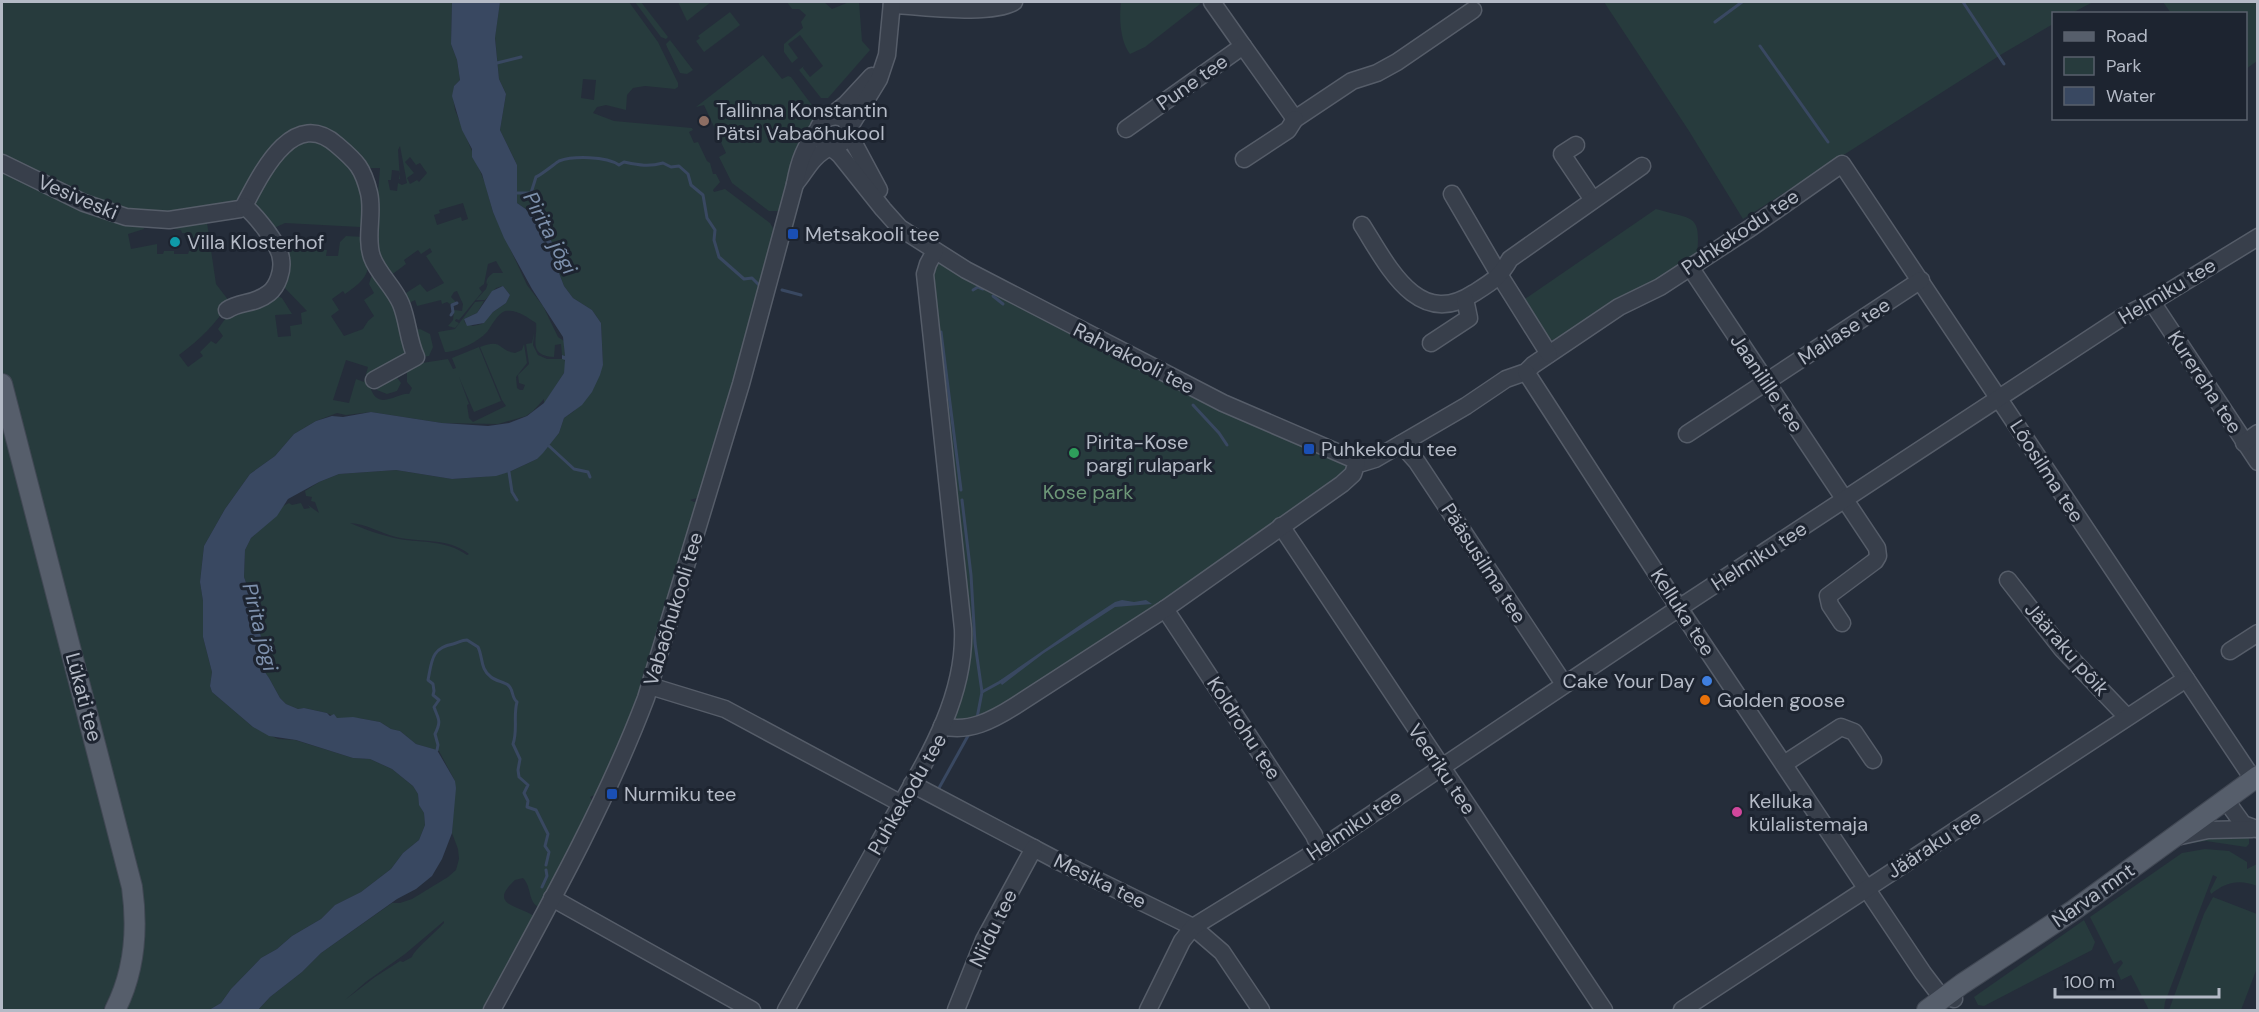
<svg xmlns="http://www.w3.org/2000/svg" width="2259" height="1012" viewBox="0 0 2259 1012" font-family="'DM Sans',sans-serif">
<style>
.green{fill:#273b3d;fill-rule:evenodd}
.water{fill:#394861}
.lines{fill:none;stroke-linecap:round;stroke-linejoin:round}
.stream{stroke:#394861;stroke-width:3}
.minor-casing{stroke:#565d69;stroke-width:19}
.major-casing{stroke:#414854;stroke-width:22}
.minor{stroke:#383f4b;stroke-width:16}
.major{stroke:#565e6b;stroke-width:20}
.education-dot{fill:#8d6e63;stroke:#1d2430;stroke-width:2}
.transit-dot{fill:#1a4fb4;stroke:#1d2430;stroke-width:2}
.culture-dot{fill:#0f9aa8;stroke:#1d2430;stroke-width:2}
.leisure-dot{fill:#2e9e5b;stroke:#1d2430;stroke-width:2}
.shop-dot{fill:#3f7fe0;stroke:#1d2430;stroke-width:2}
.food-dot{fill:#e8710a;stroke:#1d2430;stroke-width:2}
.hotel-dot{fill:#d1479c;stroke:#1d2430;stroke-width:2}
.labels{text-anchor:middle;stroke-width:6;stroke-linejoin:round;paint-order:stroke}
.street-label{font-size:20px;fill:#b4bac6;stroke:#1d2430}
.poi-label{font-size:20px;fill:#b4bac6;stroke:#1d2430;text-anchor:start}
.park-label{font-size:20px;fill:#6c9677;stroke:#1d2430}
.water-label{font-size:21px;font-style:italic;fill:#7d90ac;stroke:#1d2430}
</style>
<rect width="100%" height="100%" fill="#252d3a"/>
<g class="green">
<path d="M2,2H452L451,44L457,60L460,80L454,86L453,96L455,110L485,183L493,212L527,285L543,306L558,337L564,341L565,356L562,355L561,344L555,345L554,357C527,355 538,339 536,323C527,317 517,309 505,311C498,313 492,325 487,332C478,342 457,352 445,352L438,332L455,329L475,302L484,301L477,313L464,319L465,323L473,326L482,324L493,312L506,303L510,295L503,286L496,288L485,300H476L486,289L489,280L487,285C485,280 489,276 493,273H503L496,261L488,264L484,284L479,288L482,292L459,320L456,319L455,321L459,323L455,328L448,326L453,320L454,310L462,311L463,304L457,291L454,292L451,297L456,302L450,304L447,302L442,304L441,300L417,306L415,300L409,303L403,295L420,284L427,292L444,283L426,256L432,252L430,248L421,254L418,250L404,260L406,264L390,276L374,245L380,168H364L367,204L364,225L360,227L285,223L274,228L253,209L143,224L144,229L128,234L131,249L157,244V254H163L164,251H174V254H188L189,251H193V236H189V233H182L181,230L160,227L206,216L216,284L229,301C218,323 198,341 179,355L188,367L203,356L200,352L211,341L216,344L223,336L218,329L230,312L253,311L277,296L282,298L292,314L275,315L278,337L291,336L290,326L302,324L301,313L307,311L282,285L281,241L302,244V248L327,250L326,256H338L340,242L346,236L365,237C369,269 374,274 345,294L343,291L332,299L339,310L331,316L344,336L363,329L368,321L374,316L364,300L374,293L369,284L373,271L386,283L409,350L370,386C377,413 398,392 409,394L412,388L407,382V367L409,365L448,359L453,369L456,368L452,358L479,347L501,401L474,412L459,377L469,404L467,405L469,418L473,422L506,406L502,400L480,347C503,338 497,350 515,353L522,350L524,344L527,363L516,377L517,388L520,390H523L525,385L519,383L518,375L529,364L526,344L532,343L534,333L533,345L538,355L547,359H564L566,364L564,373L544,404V399L533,411L526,416L498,424L442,423L371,412L346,415L337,413L316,421L294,434L275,456L250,474L225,509L204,546L200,582L203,601V637L212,672L210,686L212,692L253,727L278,739L295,740L353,758L370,759L392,769L413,786L418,794L419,804L424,813L425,825L419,840L403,853L391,869L361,892L335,905L321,919L292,936L277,949L261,958L231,989L221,1003L209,1010H125L138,978L142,953L126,937L118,978L103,1010H2ZM400,146L407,183L402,185L398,183L397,191L390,190L388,180H391L392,170L400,171L399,179H400L398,150ZM410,157L416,165L420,163L427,173L419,182L417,180L410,184L407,178L414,173L405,162ZM463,203L468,219L462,221L461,217L437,225L434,215L440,213L439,210ZM346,360L368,367L364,382L356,379L349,403L333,400Z"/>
<path d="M500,2H629L658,42L678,83V87L675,89L645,86L633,88L627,95L626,110L606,105L597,107L593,113L614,121L692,128L693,130L689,132L694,143L698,142L707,161L710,163L713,174H716L720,182L713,190L714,192L725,189L770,223L774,230L703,496L690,500L694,502L702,501L654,655L650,654L648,658L652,660L647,678L599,793L590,797L593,802L592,807L539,907C528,903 532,887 523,878L515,880C488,905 517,905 534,916L486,1010H258L270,997L302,972L321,953L392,903H400L412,899L448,877L456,870L459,859L458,849L452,833L455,781L439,751L416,744L400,731L391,729L380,722L358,718H337L327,713L304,708L298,709L286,704L280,698L269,678L258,662C260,641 267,640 252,621L254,606L244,577L245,550L251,538L277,515L283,506L289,503L292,505L301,503L304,509L310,508L308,505L319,513L315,502L311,501L312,497L306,496L305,491L319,482L339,474L396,470L452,479L482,477L509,472L537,459L559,433L564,418L574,411L603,365L601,323L592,310L573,298L564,286L559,273L561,263L558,254L540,219L517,203V165L500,130L506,94L499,79L495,37ZM583,79L596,80L594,100L581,98ZM350,523C367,524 380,533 396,537C421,543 448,537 469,554L467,555C446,540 423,543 399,539C384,536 363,529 350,523ZM444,921V923C437,931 414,950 412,957L403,962L400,961L375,977L345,1000L367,981L405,954Z"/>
<path d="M635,2H641L668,37L666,39L661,37Z"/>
<path d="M678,2H711L687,21Z"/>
<path d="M787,2H824L832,9L849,2H859L862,41L870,50L828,98H821L799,70L804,66L803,68L810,77L823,66L800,35L788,44L798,58L792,63L784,52V44L803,28L801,22L806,15L799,9H792Z"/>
<path d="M1121,2H1199L1200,4L1145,47L1130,54C1120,41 1119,18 1121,2Z"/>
<path d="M1604,2H2093L2072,13L2054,14L2053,24L2002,54L1743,219L1689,131Z"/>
<path d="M2163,2H2257V61L2246,69V14L2171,13Z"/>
<path d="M730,12L740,25L704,52L696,41L700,38L698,36Z"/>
<path d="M670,40L693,70L687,74L680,73L667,47L666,44Z"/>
<path d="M763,55L782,79L788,76L791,77L814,108L813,111L814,115L780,211H769L732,183L719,157L726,153L704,105L696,107Z"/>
<path d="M1656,209C1694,220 1701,213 1697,256L1557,342L1550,339L1525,299Z"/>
<path d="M939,262L1349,466L1348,475L991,718L954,720L952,716L961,680L929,285L937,263Z"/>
<path d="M420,329L430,334L433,347L429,356L422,357L412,331Z"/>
<path d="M396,376L401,383L397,391L387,394L377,390L375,386Z"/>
<path d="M2249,835V844L2246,847L2206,841L2185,844V842L2195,837Z"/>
<path d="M2205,849L2229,851L2247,862V869L2257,864V886C2239,879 2226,882 2211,894L2210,891L2217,877L2213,875L2165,1002L2164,1010H2149L2131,975L2121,980L2117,971L2123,963L2121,960L2114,964L2090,917L2182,853Z"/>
<path d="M2213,897L2257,914V968L2241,1010H2169L2204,914Z"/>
<path d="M2084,920L2095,942L2092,950L1984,1006L1978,1005L1974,997Z"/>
</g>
<g class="water">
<path d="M452,2H500L495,38L499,79L506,94L500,130L517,165V203L540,219L558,254L561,263L559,273L564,286L573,298L592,310L601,323L603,365L600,375L592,392L582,405L564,418L559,433L543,453L537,459L509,472L496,476L452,479L396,470L339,474L319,482L288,499L277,516L251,538L245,550L244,577L254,606L252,621C267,640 260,641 258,662L269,678L280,698L286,704L298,709L304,708L327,713L330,716L334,714L337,718L353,717L380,722L391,729L400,731L416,744L437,750L455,781L456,788L452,833L442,859L432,876L416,889L397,899L321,953L302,972L270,997L258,1010H209L221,1003L231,989L261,958L277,949L292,936L321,919L335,905L361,892L391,869L403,853L419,840L425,825L424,813L419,805L418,794L413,786L392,769L370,759L353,758L296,740L269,736L253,727L212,692L210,686L212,672L203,637V601L200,582L204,546L225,509L250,474L275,456L294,434L316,421L332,416L343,417L371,412L442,423L488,426L509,423L527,416L544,403L564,373L565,360L562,359V355L565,356L563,337L532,289L504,238L493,212L482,174L472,157V149L462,130L452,96L454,86L460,80L457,60L451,44Z"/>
<path d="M503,286L510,295L506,303L493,312L484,323L467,326L464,319L477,313L492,291Z"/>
<path d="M1122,600L1134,602L1146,600L1152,604L1115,607L1044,653L1002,685L999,681L1083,623L1115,602Z"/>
</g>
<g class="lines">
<g class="stream">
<path d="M1963,2L2004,64"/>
<path d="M1715,22L1742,2"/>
<path d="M1760,46L1828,142"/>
<path d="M497,63L521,57"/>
<path d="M517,193H531L536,177C541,175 557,162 559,161C573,156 606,156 619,165L624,162C639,165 648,167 663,163L671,167L679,166L688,174L691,185L703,195L707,218L715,230L714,240L719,257L744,279L752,278L759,285"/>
<path d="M782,290L801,295"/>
<path d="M973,290L978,287L983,289"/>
<path d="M993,296L1003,304"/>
<path d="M451,315L453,312L452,305L457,303"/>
<path d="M941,332L961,490"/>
<path d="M1193,405L1219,433L1227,445"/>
<path d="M549,446L574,469L588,472L590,477"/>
<path d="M509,472L512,492L517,500"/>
<path d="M962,500L971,575L975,643L982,692L977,718"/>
<path d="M982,692L1002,681"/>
<path d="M437,750L438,745L435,734C442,720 438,719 434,707L439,700L433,695L434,691L433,684L428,680C432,661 431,648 453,644C458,643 461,640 467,640L478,647C483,657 480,669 491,677C496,681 504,682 508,685C514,690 511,697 517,702C513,716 518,730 513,744L520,759L518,770L519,777L528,785L524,793L528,801L527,807L536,810L548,834L545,846L549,852L546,865"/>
<path d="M939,788L969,734"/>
<path d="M542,887L547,876L546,870"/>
</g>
<defs>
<g id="minor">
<path d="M1212,2L1243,46"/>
<path d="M892,5C923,6 988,16 1014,2"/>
<path d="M831,116L846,104L872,76"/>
<path d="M849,128L879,79L887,55L892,2"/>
<path d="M1126,129L1243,46L1295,119L1352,81L1377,73L1397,62L1473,10"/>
<path d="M849,134L879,190"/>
<path d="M1576,145L1562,154L1593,200"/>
<path d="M1244,159L1288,130L1295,119"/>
<path d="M2,163L84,203L126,217L169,220L240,209L244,206C261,174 293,106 337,145C357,162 363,168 369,193C374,214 365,237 372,257C378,274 394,287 401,304C408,321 408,340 416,357L374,380"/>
<path d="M795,184C802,176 808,165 815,158C819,154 826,149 831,147C839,143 850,143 849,130C847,104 806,120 822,140C826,146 834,149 840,155L883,209L900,228L966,270L1223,403L1362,463L1375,459L1466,406L1506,379L1526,372L1533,365L1619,307L1660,287L1752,227L1842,164L2253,779"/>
<path d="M1452,194L1500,276L1549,354"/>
<path d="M1362,225C1388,266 1418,330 1474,293C1493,281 1499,278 1510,259L1642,166"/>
<path d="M1690,267L1877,548L1878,556L1875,561L1828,596L1830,605L1842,623"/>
<path d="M2152,302L2258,462"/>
<path d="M227,310C240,301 254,305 269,293C278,286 283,270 281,259C280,245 255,214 244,206"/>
<path d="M1431,343L1469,318L1465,299"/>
<path d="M1526,372L1679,608L1923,973L1939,994L1954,999"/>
<path d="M1687,434L1921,280"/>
<path d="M2244,443L2258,433"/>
<path d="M1401,444L1417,462L1564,684"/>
<path d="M1281,526L1604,1010"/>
<path d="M2008,580L2062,649L2127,717"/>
<path d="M1165,609L1314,835L1320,849"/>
<path d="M2230,651L2258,633"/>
<path d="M650,686L725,709L900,803"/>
<path d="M942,726C969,733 993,720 1015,706L1165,609L1342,484L1353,474L1357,462"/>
<path d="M1784,764L1841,727L1854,732L1873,760"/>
<path d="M912,784L1060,862L1193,927L1222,952L1261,1010"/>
<path d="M2225,799L2243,824L2257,829"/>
<path d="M2176,837L2208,830L2252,829"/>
<path d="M552,898L752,1010"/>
<path d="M492,1010C547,909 605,806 646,698L741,384L795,184C799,161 805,146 819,128"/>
<path d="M786,1010C818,953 849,896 881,839C917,774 966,706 963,629L925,274L928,264L935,251"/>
<path d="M956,1010L984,940L1034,848"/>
<path d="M1148,1010L1182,941L1193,927L1320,849L1679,608L2124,316L2152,302L2258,237"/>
<path d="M1682,1010L2186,679"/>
</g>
<g id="major">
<path d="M2,384L132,887C138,930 135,971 115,1010"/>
<path d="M1927,1010L1962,984L2074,910L2258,776"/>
</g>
</defs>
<use href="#minor" class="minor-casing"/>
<use href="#major" class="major-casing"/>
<use href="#minor" class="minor"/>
<use href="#major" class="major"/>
</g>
<circle class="education-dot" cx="704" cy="121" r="6"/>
<g class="transit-dot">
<rect x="787" y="228" width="12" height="12" rx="3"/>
<rect x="1303" y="443" width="12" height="12" rx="3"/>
<rect x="606" y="788" width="12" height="12" rx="3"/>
</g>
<circle class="culture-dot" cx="175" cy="242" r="6"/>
<circle class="leisure-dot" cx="1074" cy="453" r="6"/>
<circle class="shop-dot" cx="1707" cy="681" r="6"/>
<circle class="food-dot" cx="1705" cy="700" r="6"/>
<circle class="hotel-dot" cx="1737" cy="812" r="6"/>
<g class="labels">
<g class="street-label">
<text transform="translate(1192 82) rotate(-35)" y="7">Pune tee</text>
<text transform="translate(78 197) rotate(23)" y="7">Vesiveski</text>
<text transform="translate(1740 232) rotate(-34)" y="7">Puhkekodu tee</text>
<text transform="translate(2167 291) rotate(-31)" y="7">Helmiku tee</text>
<text transform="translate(1844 331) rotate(-33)" y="7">Mailase tee</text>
<text transform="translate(1134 358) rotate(27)" y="7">Rahvakooli tee</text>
<text transform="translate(2205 382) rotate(57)" y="7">Kurereha tee</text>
<text transform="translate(1767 383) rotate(56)" y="7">Jaanilille tee</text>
<text transform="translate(2047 471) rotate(57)" y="7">Lõosilma tee</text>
<text transform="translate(1759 556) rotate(-33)" y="7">Helmiku tee</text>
<text transform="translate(1484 563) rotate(57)" y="7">Pääsusilma tee</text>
<text transform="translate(673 609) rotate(-73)" y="7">Vabaõhukooli tee</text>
<text transform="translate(1683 612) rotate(57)" y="7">Kelluka tee</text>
<text transform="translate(2067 649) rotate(49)" y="7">Jääraku põik</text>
<text transform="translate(84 697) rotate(75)" y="7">Lükati tee</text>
<text transform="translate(1244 728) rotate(57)" y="7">Koldrohu tee</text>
<text transform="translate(1442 769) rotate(56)" y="7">Veeriku tee</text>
<text transform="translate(907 794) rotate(-60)" y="7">Puhkekodu tee</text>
<text transform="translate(1354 825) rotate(-34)" y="7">Helmiku tee</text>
<text transform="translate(1934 844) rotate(-33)" y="7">Jääraku tee</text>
<text transform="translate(1100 881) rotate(26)" y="7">Mesika tee</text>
<text transform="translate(2093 895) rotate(-35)" y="7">Narva mnt</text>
<text transform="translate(993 928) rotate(-64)" y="7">Niidu tee</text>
</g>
<g class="poi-label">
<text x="716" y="117">Tallinna Konstantin<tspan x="716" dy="23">Pätsi Vabaõhukool</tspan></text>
<text x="805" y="241">Metsakooli tee</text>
<text x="187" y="249">Villa Klosterhof</text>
<text x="1086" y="449">Pirita-Kose<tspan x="1086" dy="23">pargi rulapark</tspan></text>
<text x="1321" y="456">Puhkekodu tee</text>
<text x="1695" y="688" text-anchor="end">Cake Your Day</text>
<text x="1717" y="707">Golden goose</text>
<text x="624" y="801">Nurmiku tee</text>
<text x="1749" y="808">Kelluka<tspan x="1749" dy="23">külalistemaja</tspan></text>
</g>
<g class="park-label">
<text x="1088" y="499">Kose park</text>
</g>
<g class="water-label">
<text transform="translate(550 233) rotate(62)" y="7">Pirita jõgi</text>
<text transform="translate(260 627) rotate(76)" y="7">Pirita jõgi</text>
</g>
</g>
<rect width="2259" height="1012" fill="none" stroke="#b4bac6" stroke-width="6"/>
<rect x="2052" y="12" width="195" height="108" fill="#1d2430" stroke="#59606c" stroke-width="1.5"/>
<rect x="2064" y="32" width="30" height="9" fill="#565e6b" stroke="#59606c" stroke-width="1.5"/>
<text x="2106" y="42" font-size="18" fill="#b4bac6">Road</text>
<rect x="2064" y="57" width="30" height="18" fill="#273b3d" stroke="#59606c" stroke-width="1.5"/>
<text x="2106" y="72" font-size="18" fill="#b4bac6">Park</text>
<rect x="2064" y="87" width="30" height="18" fill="#394861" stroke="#59606c" stroke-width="1.5"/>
<text x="2106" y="102" font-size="18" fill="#b4bac6">Water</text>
<path d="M2055 988v9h164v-9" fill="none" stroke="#b4bac6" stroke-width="3"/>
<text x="2064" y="988" font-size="18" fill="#b4bac6" stroke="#1d2430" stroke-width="4.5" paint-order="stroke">100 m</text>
</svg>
